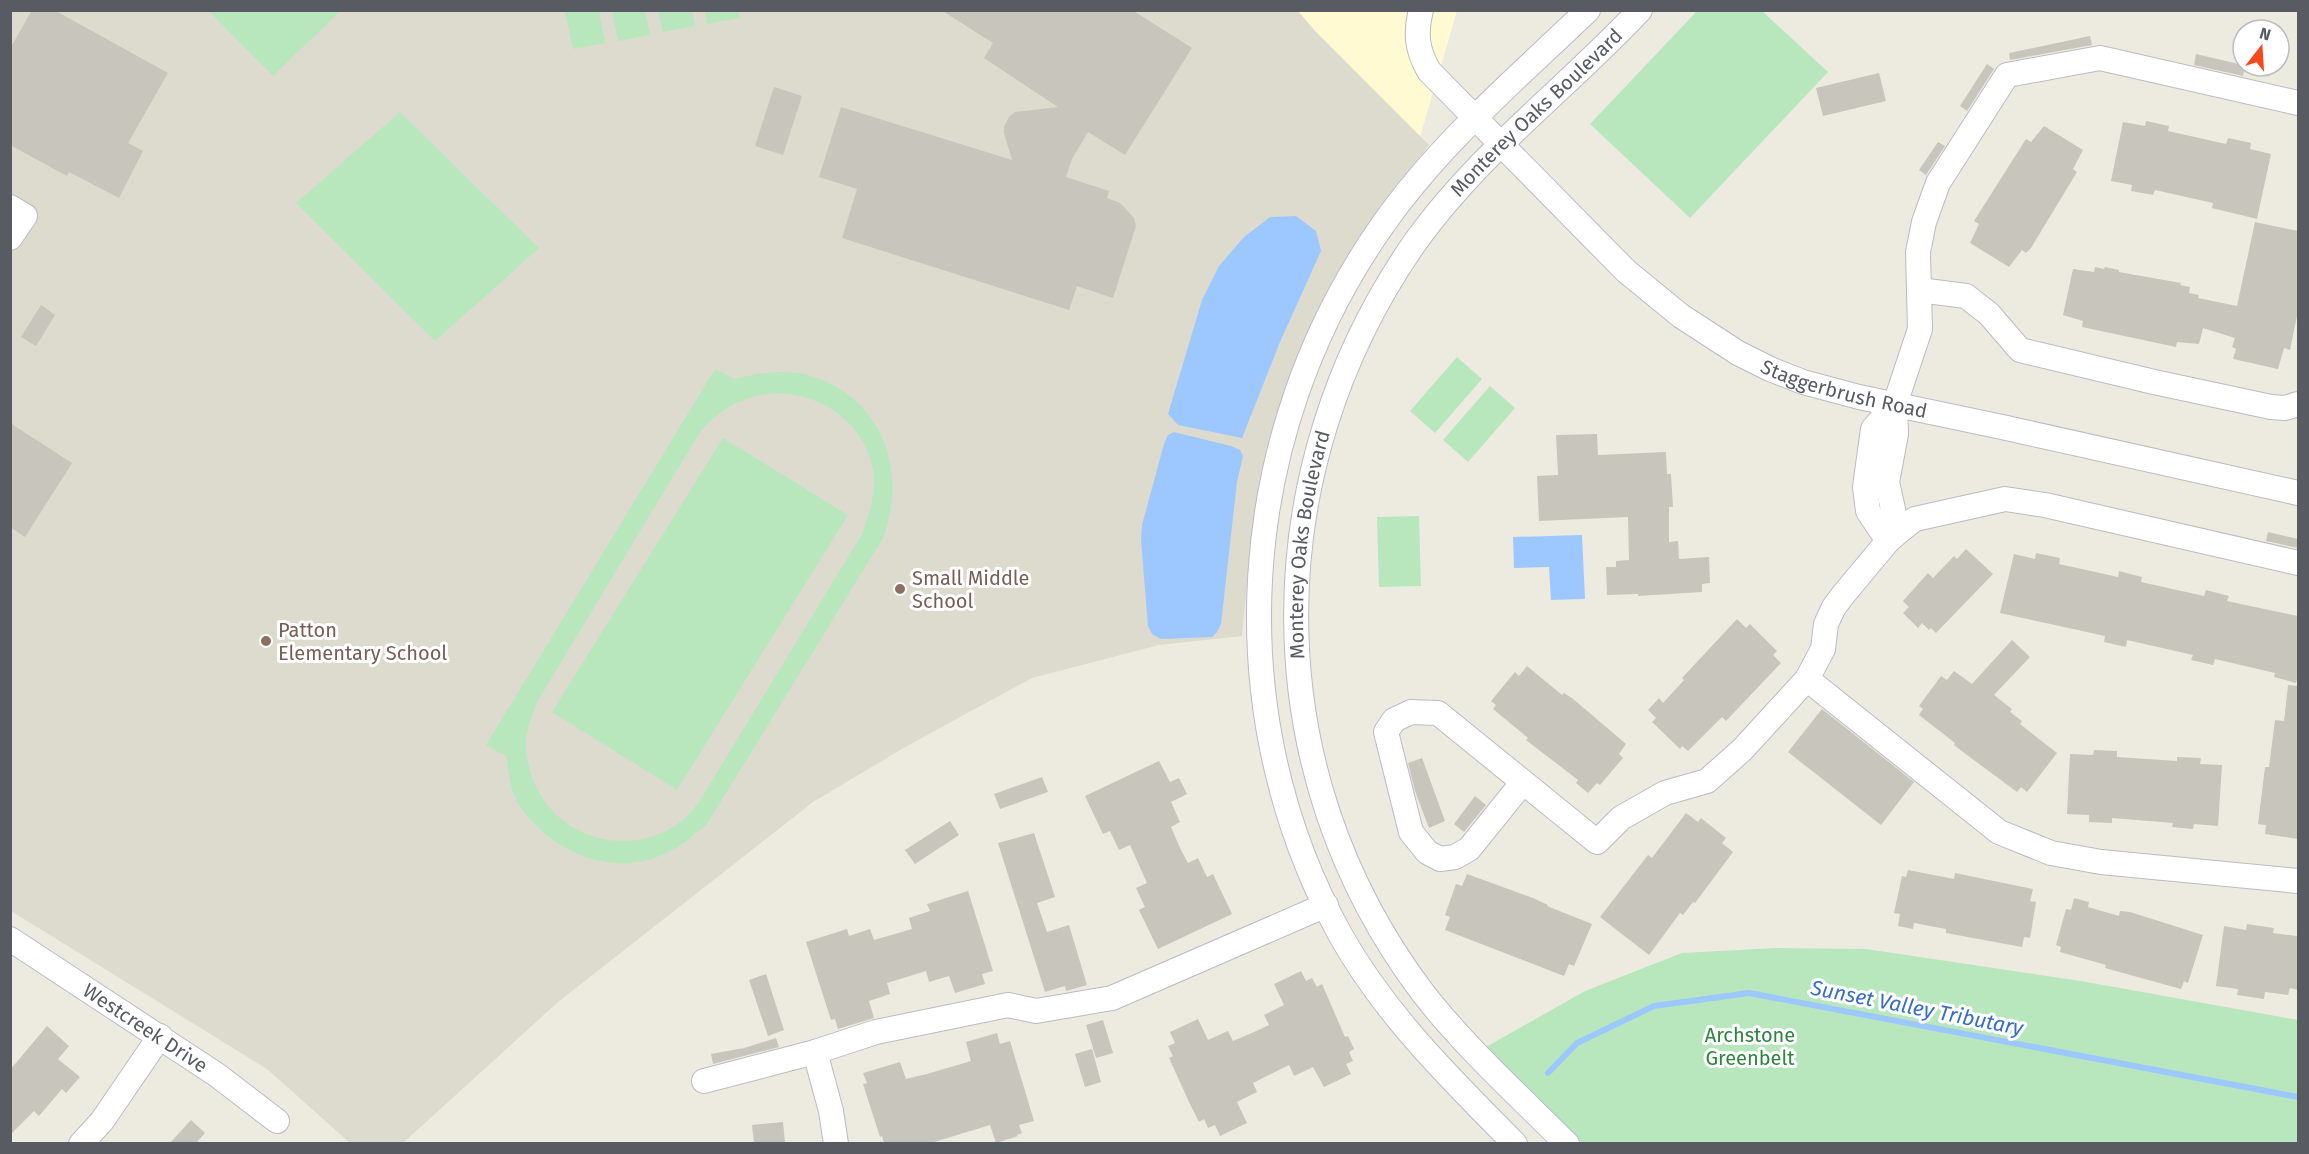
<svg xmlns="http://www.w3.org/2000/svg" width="2309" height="1154" viewBox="0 0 2309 1154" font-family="'Fira Sans',sans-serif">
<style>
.commercial{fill:#fffad2}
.education{fill:#dcdbce}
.green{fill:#b8e7be;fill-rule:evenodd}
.water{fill:#9dc8ff}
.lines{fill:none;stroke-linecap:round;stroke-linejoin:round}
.stream{stroke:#9dc8ff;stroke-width:6}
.building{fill:#c8c5bc}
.minor-casing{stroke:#babcc2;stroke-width:26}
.minor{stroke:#fff;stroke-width:24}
.education-dot{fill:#8d6e63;stroke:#fff;stroke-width:2}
.labels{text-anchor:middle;stroke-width:6;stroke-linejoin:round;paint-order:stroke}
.street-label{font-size:20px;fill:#585b62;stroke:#fff}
.education-label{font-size:20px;fill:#785e54;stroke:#fff;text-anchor:start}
.park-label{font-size:20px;fill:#2d843c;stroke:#fff}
.water-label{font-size:21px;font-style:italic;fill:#366dcb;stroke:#fff}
</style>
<rect width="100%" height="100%" fill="#edebdf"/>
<path class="commercial" d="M1298,11H1457L1420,137L1314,30Z"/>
<path class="education" d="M10,11H1298L1314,30L1429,145L1353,247L1311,327L1273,429L1251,542L1242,636L1159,645L1032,678L907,746L813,802L558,1002L403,1143H350L267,1069L11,911Z"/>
<g class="green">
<path d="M209,11H340L273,76Z"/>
<path d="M565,11H599L605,43L573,49Z"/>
<path d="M612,11H645L650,35L618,41Z"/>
<path d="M658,11H692L695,26L663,32Z"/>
<path d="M705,11H738L740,18L707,24Z"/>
<path d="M1697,11H1762L1828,72L1690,218L1590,124Z"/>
<path d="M400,112L539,248L435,341L296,203Z"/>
<path d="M1457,357L1482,379L1435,433L1410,411Z"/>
<path d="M715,369L735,379C758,373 783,369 808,375C881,396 909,469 883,538L707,824C688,841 669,855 644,861C597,872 544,844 519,805C510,791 509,772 506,756L486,745ZM780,393C825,396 864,423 873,470C877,490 869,515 862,534L699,802C694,808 689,814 684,819C639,857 569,844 540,794C531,779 526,760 526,742C527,728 532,715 537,702L700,432C721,407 748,394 780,393Z"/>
<path d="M1490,386L1515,408L1468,462L1443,440Z"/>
<path d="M723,438L848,515L677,790L552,712Z"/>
<path d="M1419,516L1421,586L1379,587L1377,517Z"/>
<path d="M1775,948L1866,949L2081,981L2298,1020V1143H1582L1486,1047L1585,991L1682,953Z"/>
</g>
<g class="water">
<path d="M1296,216L1316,231L1321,251L1280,342L1242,438L1178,425L1168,414L1202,300L1219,266L1244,237L1270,217Z"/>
<path d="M1174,432L1231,446L1240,450L1243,456L1237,482L1221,624L1217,632L1212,637L1161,639L1152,634L1148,626L1141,540L1142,525L1164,444L1168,435Z"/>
<path d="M1582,535L1585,599L1551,600L1549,567L1514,568L1513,537Z"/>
</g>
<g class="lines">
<path class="stream" d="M1548,1073L1577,1043L1654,1006L1749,993L2298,1097"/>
</g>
<g class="building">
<path d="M32,10H54L168,73L128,143L143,151L119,198L69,172L67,176L10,145V49Z"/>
<path d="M941,10H1132L1192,48L1125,155L1088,132L1072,159L1066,177L1109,191L1107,198L1120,203L1134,218L1136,226L1113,298L1077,286L1069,310L842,238L857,189L819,177L841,107L1012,160L1004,133V127L1009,117L1015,112L1058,107L984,58L993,43Z"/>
<path d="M2090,36L2092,45L2010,60L2009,53Z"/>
<path d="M2196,54L2243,65L2245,66L2243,76L2194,65Z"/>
<path d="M1987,64L1994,69L1967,111L1960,106Z"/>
<path d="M1879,73L1886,101L1823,116L1816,88Z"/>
<path d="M774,87L802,96L783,155L755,146Z"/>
<path d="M2146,121L2169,126L2168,131L2226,144L2228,138L2251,143L2250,149L2271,154L2257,219L2212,208L2213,203L2155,190L2153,195L2131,191L2132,185L2111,181L2123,122L2145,126Z"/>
<path d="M2044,126L2083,150L2073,169L2077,172L2031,248L2026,253L2022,250L2009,267L1970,243L1979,224L1974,221L2026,139L2031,142Z"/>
<path d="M1938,142L1945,146L1926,175L1919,170Z"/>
<path d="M2255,222L2298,231V311L2290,350L2284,348L2278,369L2233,359L2236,349L2232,347L2235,338L2203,328L2199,344L2177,342L2176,347L2082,327L2083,321L2063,315L2073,269L2094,272L2095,267L2104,269L2105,267L2119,270V272L2181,283L2180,285L2190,287L2189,293L2199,295L2198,298L2237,306Z"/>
<path d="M41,305L55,315L36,346L21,337Z"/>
<path d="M10,423L72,463L25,537L10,527Z"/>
<path d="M1597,434L1598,455L1666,452L1667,474H1671L1673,507H1669V542L1678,541L1679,559L1709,557L1710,583L1702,584V592L1638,596V594L1607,595L1606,567H1616V561L1629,560L1628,517L1539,521L1537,476L1558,475L1556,435Z"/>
<path d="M2268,532L2298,539V548L2266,541Z"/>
<path d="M1966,549L1993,574L1936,633L1931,628L1929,630L1922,623L1918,628L1903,613L1909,607L1903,601L1928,573L1933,578L1954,556L1957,559Z"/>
<path d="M2036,553L2060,558L2059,564L2118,577L2119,571L2142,577L2141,582L2204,596L2206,590L2229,596L2227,601L2298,616V674L2296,683L2274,677L2275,673L2215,659L2213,665L2191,660L2193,655L2127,640L2126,647L2104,642L2105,636L2000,613L2014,554L2035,559Z"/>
<path d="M1737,619L1746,628L1750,624L1777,651L1773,655L1781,663L1726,721L1722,717L1688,751L1682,746L1680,749L1652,722L1656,718L1648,710L1659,698L1663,703L1684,680L1682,678Z"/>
<path d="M2012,640L2030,657L1994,695L2012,709L2010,712L2022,721L2020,724L2057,753L2027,792L2021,787L2017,792L1967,755L1954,745L1955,743L1919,715L1923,709L1919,706L1941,676L1947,680L1954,671L1972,684Z"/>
<path d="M1527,666L1562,695L1564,693L1572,698L1626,744L1619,754L1623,758L1600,785L1597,783L1588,793L1576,783L1578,780L1526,740L1528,738L1493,709L1496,705L1491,701L1515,672L1519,676Z"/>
<path d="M2288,685L2298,686V839L2265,834L2266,825L2258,824L2265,767H2269L2275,720L2284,721Z"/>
<path d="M1822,709L1914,782L1881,825L1788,752Z"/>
<path d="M2094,750L2117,751V757L2177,761V757L2201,758L2200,764L2222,765L2218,826L2194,824L2193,829L2172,827L2173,823L2112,818V823L2089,822V815L2067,814L2070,754L2093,755Z"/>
<path d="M1422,758L1445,821L1429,828L1415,791L1408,763Z"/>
<path d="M1159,761L1170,782L1179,778L1187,794L1171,802L1180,822L1171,827L1180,848L1188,863L1198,858L1207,877L1213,874L1232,914L1158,949L1139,910L1145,907L1136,888L1147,883L1130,845L1119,850L1110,831L1103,834L1085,796Z"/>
<path d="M1042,777L1048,792L1000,809L994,794Z"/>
<path d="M1475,796L1486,805L1464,832L1454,824Z"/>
<path d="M1686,813L1698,822L1701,818L1726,838L1722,843L1733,852L1695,903L1693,902L1683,915L1680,913L1649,955L1600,917L1648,855L1652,858Z"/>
<path d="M950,821L959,835L915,864L905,850Z"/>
<path d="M1034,833L1055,897L1037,903L1047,932L1069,925L1087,985L1066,991L1065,986L1045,992L998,843Z"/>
<path d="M1908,870L1954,879L1955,873L2033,889L2030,901L2036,902L2030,938L2024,937L2022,947L1946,933V929L1914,923L1913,929L1898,926L1900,914L1894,913L1902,876L1906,877Z"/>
<path d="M1467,874L1533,898L1548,905L1547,906L1592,924L1574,966L1569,964L1564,976L1445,930L1450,917L1445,915L1456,884L1462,886Z"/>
<path d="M968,891L993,971L982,974L985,984L955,993L949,976L929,982L926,971L887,983L890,994L869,1001L874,1018L838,1029L835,1019L831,1020L806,942L847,929L849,936L870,929L874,940L912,929L909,918L930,911L927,904Z"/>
<path d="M2074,898L2089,902L2088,907L2119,916L2120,911L2130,912L2203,935L2188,983L2184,981L2181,989L2105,968L2106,965L2060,952L2061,947L2056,945L2066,909L2071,910Z"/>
<path d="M2247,924L2274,928L2273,933L2297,936L2298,990L2290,988L2288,995L2265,992L2264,999L2237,995L2238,989L2216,986L2224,926L2246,930Z"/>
<path d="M1301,971L1306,981L1312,978L1317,987L1322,984L1345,1037L1348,1036L1354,1049L1349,1052L1353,1061L1346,1064L1351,1074L1324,1087L1313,1067L1294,1076L1289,1065L1253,1083L1257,1092L1237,1102L1247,1123L1220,1136L1215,1125L1208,1128L1204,1119L1199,1122L1189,1102L1169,1058L1173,1056L1168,1046L1175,1043L1170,1032L1198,1019L1208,1040L1228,1031L1233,1041L1254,1032L1269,1025L1264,1015L1284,1005L1274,984Z"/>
<path d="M766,974L784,1030L768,1036L749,980Z"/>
<path d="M1103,1020L1113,1053L1096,1058L1086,1025Z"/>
<path d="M47,1026L69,1046L58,1059L80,1077L66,1093L62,1089L39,1116L34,1111L10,1135V1070Z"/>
<path d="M997,1033L1000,1044L1010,1041L1034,1121L1019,1125L1022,1133L1017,1135L1018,1136L996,1143L990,1125L931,1143H884L882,1136L880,1137L863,1084L867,1083L863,1073L900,1062L906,1079L927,1074L971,1061L966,1042Z"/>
<path d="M776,1038L779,1047L713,1064L711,1054L744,1048Z"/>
<path d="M1092,1049L1101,1082L1085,1087L1075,1054Z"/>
<path d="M191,1120L205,1133L196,1143H170Z"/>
<path d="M783,1122L785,1143H754L752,1125Z"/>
</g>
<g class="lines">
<defs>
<g id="minor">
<path id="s1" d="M1421,10C1415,34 1417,50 1429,71L1626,271L1681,316L1738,353L1770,369L1803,382L1859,397L2002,427L2298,493"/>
<path d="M10,207L25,216L10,238"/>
<path d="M1919,290L1966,296L1989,314L2020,350L2154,382L2271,407L2285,408L2298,404"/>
<path d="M1902,529L1895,518L1887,482L1896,434L1895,404L1920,329L1918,252L1924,222L1938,183L2007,75L2100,58L2298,103"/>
<path d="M1888,541L1868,511L1865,487L1873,429L1895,404"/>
<path d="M1807,679L1999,832L2051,853L2101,862L2298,881"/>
<path d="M1523,782L1469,849L1455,857L1440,859L1427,852L1411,832L1386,732L1394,720L1411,712L1438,713L1597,842L1621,818L1665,793L1707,781L1742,750L1807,679L1823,649L1826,624L1834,607L1843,595L1888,541L1902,529L1915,519L2005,499L2045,505L2298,563"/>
<path id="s2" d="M10,939L217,1075L277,1121"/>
<path d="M815,1052L831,1111L836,1144"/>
<path d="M704,1081L815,1052L876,1032L1008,1005L1036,1011L1112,998L1326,905"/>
<path d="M81,1144L102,1121L160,1036"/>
<path d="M1515,1144C1451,1079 1386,1016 1341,936C1217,713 1236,434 1382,226C1439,144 1516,79 1588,10"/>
<path id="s3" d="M1567,1144C1519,1096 1464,1046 1423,993C1254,770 1256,469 1416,241C1479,153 1566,89 1640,10"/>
</g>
</defs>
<use href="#minor" class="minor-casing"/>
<use href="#minor" class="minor"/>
</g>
<g class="education-dot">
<circle cx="900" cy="589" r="6"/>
<circle cx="266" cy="641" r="6"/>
</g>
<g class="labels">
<g class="street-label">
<text dy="7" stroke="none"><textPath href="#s3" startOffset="1190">Monterey Oaks Boulevard</textPath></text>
<text dy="7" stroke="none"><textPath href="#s1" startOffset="596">Staggerbrush Road</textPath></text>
<text dy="7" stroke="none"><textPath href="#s3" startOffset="686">Monterey Oaks Boulevard</textPath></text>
<text dy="7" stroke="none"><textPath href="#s2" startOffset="162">Westcreek Drive</textPath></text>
</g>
<g class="education-label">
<text x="912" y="585">Small Middle<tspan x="912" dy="23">School</tspan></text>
<text x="278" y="637">Patton<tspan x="278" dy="23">Elementary School</tspan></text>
</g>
<g class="park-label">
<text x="1750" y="1042">Archstone<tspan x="1750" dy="23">Greenbelt</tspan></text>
</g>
<g class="water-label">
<text transform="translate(1917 1008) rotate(11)" y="7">Sunset Valley Tributary</text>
</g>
</g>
<rect width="2309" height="1154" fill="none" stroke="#585b62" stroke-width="24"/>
<g transform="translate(2261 48) rotate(17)"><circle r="28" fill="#ffffff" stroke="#bcbdc0" stroke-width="1.5"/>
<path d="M0-4.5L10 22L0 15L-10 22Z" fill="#f7471b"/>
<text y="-9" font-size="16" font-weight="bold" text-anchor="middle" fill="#585b62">N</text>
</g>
</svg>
